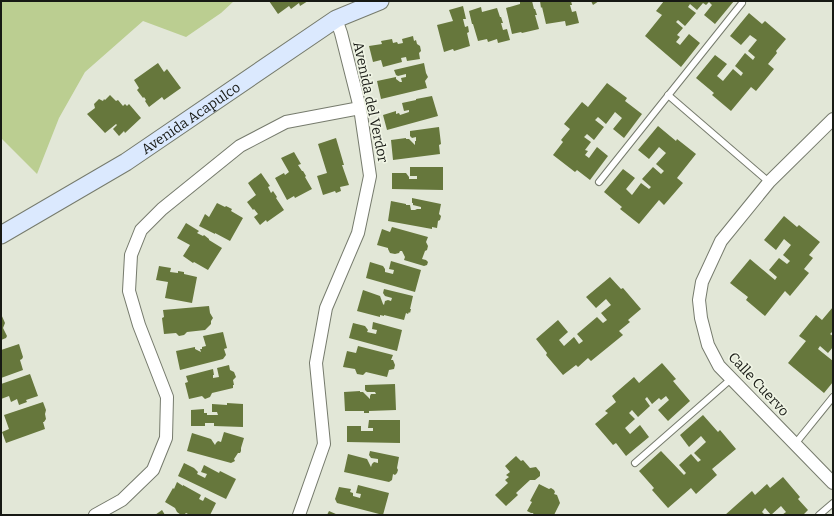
<svg xmlns="http://www.w3.org/2000/svg" width="834" height="516" viewBox="0 0 834 516" font-family="Bitter,serif">
<style>
.green{fill:#bbce91}
.building{fill:#66773c}
.lines{fill:none;stroke-linecap:round;stroke-linejoin:round}
.lane-casing{stroke:#767b6d;stroke-width:8}
.street-casing{stroke:#767b6d;stroke-width:14}
.secondary-casing{stroke:#767b6d;stroke-width:19}
.lane{stroke:#fff;stroke-width:6}
.street{stroke:#fff;stroke-width:12}
.secondary{stroke:#dbe9fe;stroke-width:17}
.labels{text-anchor:middle;stroke-width:3.5;stroke-linejoin:round;paint-order:stroke}
.street-label{font-size:14px;fill:#171914;stroke:#eff4e4}
</style>
<rect width="100%" height="100%" fill="#e2e7d7"/>
<path class="green" d="M1,1H234L221,13L186,37L143,21L85,72L59,118L37,174L1,138Z"/>
<g class="building">
<path d="M269,1H308L300,6L299,3L291,9L289,6L278,14Z"/>
<path d="M520,1H532L534,9H535L537,15H535L539,29L522,33L521,32L512,34L506,8L520,4Z"/>
<path d="M540,1H571L572,5H570L572,12L576,11L579,23L566,26L565,21L546,24L542,7L541,8Z"/>
<path d="M591,1H599L593,5Z"/>
<path d="M664,1H734L715,24L704,15L712,5L709,2L706,5L703,3L697,10L690,4L688,7L696,13L685,26L678,20L676,22L683,28L677,35L680,37L676,42L680,45L689,34L700,43L681,67L645,36L662,15L656,11Z"/>
<path d="M463,6L466,19H463L465,27L468,26L469,32L467,33L470,46L454,51L453,49L444,52L437,25L453,21L449,10Z"/>
<path d="M481,7L482,12L497,8L500,17H501L503,23H501L503,30L507,29L510,40L498,43L497,39L488,42L487,39L478,41L473,24H472L469,11Z"/>
<path d="M749,13L762,24L765,21L786,39L776,51L777,53L768,64L774,69L756,91L751,87L731,111L712,95L714,93L696,78L715,55L727,64L717,76L723,81L733,69L741,76L743,73L735,66L745,53L753,60L755,57L748,51L757,40L750,35L741,45L730,36Z"/>
<path d="M413,36L414,41L416,40L417,44L420,46L421,51L419,53L420,59L407,61L406,57L401,58L402,62L383,67L381,60L373,62L369,46L382,44L381,41L392,39L393,43L397,42L398,44L403,43L402,39Z"/>
<path d="M158,63L164,72L167,69L181,88L164,100L162,97L149,107L145,101L146,100L144,97L143,98L137,90L139,88L134,80Z"/>
<path d="M424,63L426,73L428,77L425,81L427,88L381,99L377,81L396,77V79L400,82H402L401,78L406,77V74L398,76L396,75L394,70Z"/>
<path d="M607,83L627,98L625,101L642,114L624,138L613,129L622,118L615,112L606,124L598,117L595,120L604,127L594,140L587,134L584,137L591,142L585,150L588,151L585,155L589,158L597,147L608,156L590,180L577,170L575,172L553,155L563,142L561,140L570,129L564,124L582,102L588,107Z"/>
<path d="M110,95L116,101L118,100L123,106L125,104L127,106L129,104L141,118L125,133L124,131L119,136L113,129L117,125L116,124L105,133L87,114L95,108L94,104L99,99L103,101L104,99L105,100Z"/>
<path d="M432,96L438,116L387,130L383,115L396,111V114L399,113L400,115L409,112V110L404,111L402,103L416,100V99Z"/>
<path d="M658,126L676,141L677,139L696,154L677,178L683,183L664,205L659,200L639,224L620,209L622,207L604,192L623,169L635,178L626,189L632,195L641,183L649,189L651,187L642,179L653,167L661,174L664,171L656,164L666,153L659,147L649,159L638,150Z"/>
<path d="M439,127L441,144L439,145L440,154L393,160L391,140L406,138V139H409L415,145V141H416V137L412,138L410,136V131Z"/>
<path d="M336,138L344,165H342L349,185L340,187L341,191L336,193L335,191L323,195L317,176L327,173L318,144Z"/>
<path d="M294,152L301,164L298,165L302,171H303L306,176L305,177L312,189L295,198L294,196L287,200L275,178L284,173L285,175L289,172L281,158Z"/>
<path d="M410,167H443V190L392,189V173H406L409,177V179H417V176H410Z"/>
<path d="M261,173L270,186L268,187L271,193L273,191L277,197L276,198L284,210L267,222L266,220L260,225L254,217L258,214L254,209L253,210L247,202L256,195L248,183Z"/>
<path d="M412,198L441,204L439,214L441,216L440,220L438,221L437,228L432,227V229L388,221L391,201L406,204V205H410L411,210H415L417,209H421V207L413,205V203H412Z"/>
<path d="M217,203L225,207L226,206L232,209L231,211L243,218L230,241L215,233V234L199,226L205,214L209,217Z"/>
<path d="M784,216L797,227L799,225L820,242L809,255L813,258L804,269L809,273L790,296L785,291L765,316L746,300L748,297L730,283L750,259L775,280L777,277L769,270L779,258L787,264L790,261L783,255L791,245L784,239L776,250L764,240Z"/>
<path d="M186,223L199,231L197,233L203,236L204,235L209,239V240L222,248L208,270L194,262L193,263L183,256L190,245L177,238Z"/>
<path d="M392,227L428,237L426,242L428,246L427,250L425,251L422,259L426,260L428,262L427,265L424,266L404,260L405,257L402,251H400L399,253L395,254L390,253L388,249V248L377,245L382,229L390,232Z"/>
<path d="M391,261L421,270L415,292L366,278L370,262L383,266L385,269V272L393,274L394,270L389,269Z"/>
<path d="M159,266L171,268L170,272L178,273V271L184,272V274L197,277L192,303L165,298L168,282L156,280Z"/>
<path d="M610,277L621,289L623,288L641,309L628,320L630,322L619,331L623,335L591,361L588,358L578,367L576,365L563,375L546,355L547,353L536,339L558,320L568,332L559,340L564,346L574,337L579,344L583,341L577,334L597,317L603,323L607,320L601,313L611,305L606,299L596,308L586,297Z"/>
<path d="M384,289L413,296L410,309H411L410,313L409,312L408,314L406,313L404,320L384,315V316L380,315V317L357,311L363,290L380,296L383,304L384,305L385,301L388,300L391,301L392,298L385,296L383,293Z"/>
<path d="M209,306L210,313L213,318L211,321V324L205,330L187,332L184,335L179,336L176,333L164,334L162,318L164,317L163,310Z"/>
<path d="M833,307V331L830,334L833,336V347L828,353L820,346L818,349L833,361V382L824,393L788,363L806,341L799,336L816,315L822,320Z"/>
<path d="M1,314L5,323L3,328L7,336L6,338L1,340Z"/>
<path d="M373,322L402,330L397,351L349,338L353,323L365,326L368,330L367,332L376,334L377,330L372,329Z"/>
<path d="M223,332L227,348L224,349L226,355L223,359L180,370L176,351L195,347V349L201,352L200,349H202V347L206,346L203,336Z"/>
<path d="M19,344L23,357L22,359L20,360L23,370L1,378V350Z"/>
<path d="M358,346L393,355L391,360H393L395,365L394,369L389,370L387,377L366,372L363,375L357,374L355,369L343,367L347,351L356,353Z"/>
<path d="M662,363L676,379L673,381L690,401L668,421L658,410L669,400L666,396L661,400L659,398L652,404L647,397L645,399L650,406L638,417L632,410L629,413L635,419L625,428L630,434L640,425L649,437L626,456L616,443L613,445L595,424L608,413L605,411L616,402L612,396L634,377L639,383Z"/>
<path d="M229,365L230,370L234,372L236,377L233,380L234,385H233V388L212,393L210,397L205,399L202,396L189,399L185,383L188,382L186,376L213,369L214,375H213V378L219,377L217,368Z"/>
<path d="M30,374L38,396L26,400L27,402L19,405L17,399L11,402L9,396L1,399V384Z"/>
<path d="M395,384L396,410L369,411V413H364V411H345L344,392L360,391V392H363L370,399V396L371,394H376L375,392H367L365,390V385Z"/>
<path d="M43,402L46,410L45,414L46,419L44,422H43L45,429L6,443L2,432L9,429L4,415Z"/>
<path d="M227,403L243,404V427L214,426V423H205V426H191V410L204,409V413H207V415H218L217,412H212V404L227,405Z"/>
<path d="M703,415L718,432L720,430L736,449L712,469L717,475L696,494L691,488L668,508L652,490L654,488L639,471L661,451L684,475L686,473L679,465L691,454L698,462L701,460L694,453L706,442L701,436L689,447L680,435Z"/>
<path d="M369,420H400V443L347,442V426H361V431H373V428H368Z"/>
<path d="M224,432L244,438L241,448V451L240,453H238L234,459L235,461L231,463L187,451L192,433L211,439L215,445L216,443L218,441L221,442Z"/>
<path d="M370,451L399,457L397,468L398,470L397,473L395,475L393,474L392,480L389,482L344,472L348,454L367,459L371,467L372,464L374,462L378,463V459L371,458L369,455Z"/>
<path d="M516,456L521,461L523,460L530,468L536,467L540,472V476L535,480H530L516,493L518,495L506,506L495,495L508,483L505,480L509,477L506,475L510,472L505,466Z"/>
<path d="M184,463L194,468L198,472L197,474L205,478L207,474L201,472L204,465L219,473L220,471L236,479L226,499L178,476Z"/>
<path d="M783,477L800,497L798,499L808,510L803,515H782L786,512L781,506L771,515L765,508L762,512L765,515H725L752,491L755,495L767,484L770,488Z"/>
<path d="M177,482L183,486V485L201,495L199,499L203,501L205,497L216,503L210,515H190L186,513L185,514L181,515L177,512L175,508L165,502L173,488L174,489Z"/>
<path d="M539,484L549,489L551,488L554,490L555,492L554,494L557,495L560,503L554,515H534L533,513H531L527,511L532,502L530,501Z"/>
<path d="M358,485L389,493L383,515L337,503L335,499L339,487L351,489L350,492L353,493V496L360,498L361,494L356,493Z"/>
<path d="M162,510L165,515H155Z"/>
<path d="M329,511L338,515H327Z"/>
</g>
<g class="lines">
<defs>
<g id="lane">
<path d="M668,95L769,182"/>
<path d="M599,182L742,3"/>
<path d="M795,444L833,397"/>
<path d="M635,463L731,379"/>
<path d="M819,515L833,503"/>
</g>
<g id="street">
<path d="M833,119L769,182L721,241L702,282L699,300L701,318L708,345L719,366L833,483"/>
<path d="M95,515L122,500L153,470L166,438L167,397L139,325L129,291L131,255L141,230L162,209L240,146L286,122L360,108"/>
<path d="M299,515L324,444L316,363L326,308L358,233L370,176L360,108L341,33L336,19"/>
</g>
<g id="secondary">
<path id="s1" d="M1,235L126,162L336,19L380,1"/>
</g>
</defs>
<use href="#lane" class="lane-casing"/>
<use href="#street" class="street-casing"/>
<use href="#secondary" class="secondary-casing"/>
<use href="#lane" class="lane"/>
<use href="#street" class="street"/>
<use href="#secondary" class="secondary"/>
</g>
<g class="labels">
<g class="street-label">
<text transform="translate(371 102) rotate(78)" y="5">Avenida del Verdor</text>
<text dy="5" stroke="none"><textPath href="#s1" startOffset="223">Avenida Acapulco</textPath></text>
<text transform="translate(759 384) rotate(47)" y="5">Calle Cuervo</text>
</g>
</g>
<rect width="834" height="516" fill="none" stroke="#171914" stroke-width="4"/>
</svg>
